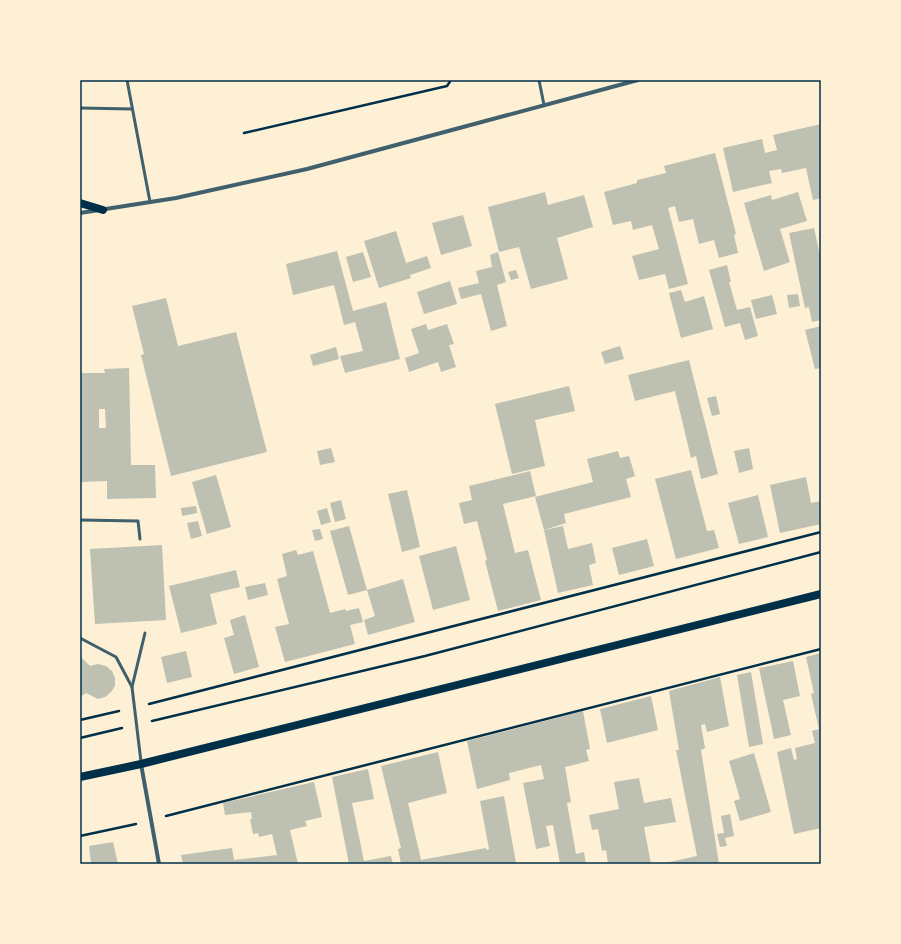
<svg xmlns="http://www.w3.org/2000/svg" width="901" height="944" viewBox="0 0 901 944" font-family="Lato,sans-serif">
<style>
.building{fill:#bec0b2;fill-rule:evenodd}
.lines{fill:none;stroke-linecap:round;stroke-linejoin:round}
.path{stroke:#003049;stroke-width:2.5}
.service{stroke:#3f606c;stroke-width:3}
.minor{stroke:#3f606c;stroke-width:4}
.secondary{stroke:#003049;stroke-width:8}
.neatline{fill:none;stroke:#003049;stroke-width:1.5}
</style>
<rect width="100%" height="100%" fill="#fdf0d5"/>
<g class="building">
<path d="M821,124V198L813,200L806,168L782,173L781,169L769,171L772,183L733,192L723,148L762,139L765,153L777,150L773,135Z"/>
<path d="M715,153L736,234L734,235L738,253L719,258L714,240L699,244L693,219L679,222L675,206L668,208L688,284L669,289L665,274L639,280L632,256L659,249L652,225L633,230L631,221L613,225L604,192L637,183V180L666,173L664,166Z"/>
<path d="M545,192L548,205L584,195L593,227L557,238L568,279L531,289L519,247L499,252L488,207Z"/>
<path d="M798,192L807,221L780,229L790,262L764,271L744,203L771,195L772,200Z"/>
<path d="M463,215L472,246L441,255L432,223Z"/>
<path d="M814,228L821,260V320L812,322L809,307L805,308L789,233Z"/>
<path d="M396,231L406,263L427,256L431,268L410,275L411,278L379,288L364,241Z"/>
<path d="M337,251L353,311L386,302L400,359L345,373L340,356L363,351L355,322L344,325L334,285L293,295L286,264Z"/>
<path d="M363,252L371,277L353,282L346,257Z"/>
<path d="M498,252L506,282L497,285L507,326L491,331L481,294L461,299L458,288L479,283L476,271L492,267L490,255Z"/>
<path d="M727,265L731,282H729L737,310L750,307L758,336L745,340L740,323L725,327L709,270Z"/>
<path d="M516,270L519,278L511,280L508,272Z"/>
<path d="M450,281L457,304L424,314L417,292Z"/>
<path d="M681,290L685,302L704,296L713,329L681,338L669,293Z"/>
<path d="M798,294L800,306L789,308L787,295Z"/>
<path d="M772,295L777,314L756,319L751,300Z"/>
<path d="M166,298L178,346L236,332L267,452L171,476L141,355L144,354L132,306Z"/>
<path d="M426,324L428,330L447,324L454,344L449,345L456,367L441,372L438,362L409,372L405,358L419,353L411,329Z"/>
<path d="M821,326V368L815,369L805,330Z"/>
<path d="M620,346L624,359L605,364L601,352Z"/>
<path d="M336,347L339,359L313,366L310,355Z"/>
<path d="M689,360L718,474L701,479L696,456L691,458L675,391L635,401L628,375Z"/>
<path d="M129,368L131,465H155L156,498L107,499V481L80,482V373H105L104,369ZM99,409H105L106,428H99Z"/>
<path d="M569,386L575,411L535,420L545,466L512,474L495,404Z"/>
<path d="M716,396L720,414L712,416L707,398Z"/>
<path d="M331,448L335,462L320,465L317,451Z"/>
<path d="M749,448L753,469L739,473L734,451Z"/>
<path d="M618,451L620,458L629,456L635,476L626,479L631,497L564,514L566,523L544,530L535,497L593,482L587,459Z"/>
<path d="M691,470L707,531L714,530L719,548L676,559L655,479Z"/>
<path d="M530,471L536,496L503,504L515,553L528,550L541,600L498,611L485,561L487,560L477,521L464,524L459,503L472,500L469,486Z"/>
<path d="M216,475L231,527L207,534L192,482Z"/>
<path d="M806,477L811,503L821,501V524L780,533L770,485Z"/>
<path d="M407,490L420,547L402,552L388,494Z"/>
<path d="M758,495L768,537L739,544L728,503Z"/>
<path d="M341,500L346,519L335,522L330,503Z"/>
<path d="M196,506L197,513L182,516L181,508Z"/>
<path d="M327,508L331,522L321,525L317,511Z"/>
<path d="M198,521L202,536L191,539L187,523Z"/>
<path d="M349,526L367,590L403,579L415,622L368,635L364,620L375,616L367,590L348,595L330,531Z"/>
<path d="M563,526L568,549L592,543L596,563L589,565L593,585L558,593L544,530Z"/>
<path d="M320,529L323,539L315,541L312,530Z"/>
<path d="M647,539L654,566L619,575L612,548Z"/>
<path d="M162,545L166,620L95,624L90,549Z"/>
<path d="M456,546L470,600L433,610L419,556Z"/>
<path d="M296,550L298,555L313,551L330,613L345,609L346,611L359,608L363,622L350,625L355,644L285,662L275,627L289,624L277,579L287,576L282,554Z"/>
<path d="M236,570L240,587L210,594L217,624L181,633L169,586Z"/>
<path d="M265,583L268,595L248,600L245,587Z"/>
<path d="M245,615L259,667L234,674L224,638L234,635L230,620Z"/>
<path d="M186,651L192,677L167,683L161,657Z"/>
<path d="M821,653V828L794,834L777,752L791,748L794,760L797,759L795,748L815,743L812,731L819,729L811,694L814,693L806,657Z"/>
<path d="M80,656L90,666L98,664L106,666L112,671L115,678V686L111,692L105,697L98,699L86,693L80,697Z"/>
<path d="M793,661L800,696L783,700L791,735L774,739L759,668Z"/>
<path d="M751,672L763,744L749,747L737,675Z"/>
<path d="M720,677L729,726L707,732L705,724L701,725L705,748L701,750L719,864H665V863L697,856L676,750H679L669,691Z"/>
<path d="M651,696L658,730L607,743L600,709Z"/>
<path d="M583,711L590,749L586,750L589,761L565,767L571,802L567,803L576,854L584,852L586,864H560L553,825L546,826L550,846L536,849L523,783L544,779L541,765L509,773L510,780L477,789L467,741Z"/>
<path d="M438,752L447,793L408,803L421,860L486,848V850L489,849L480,801L504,796L516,863L401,864L398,849L401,848L381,766Z"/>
<path d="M754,753L771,812L740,821L734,801L740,799L729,761Z"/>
<path d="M368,769L374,799L352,803L364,861L391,856L393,864H349L332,777Z"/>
<path d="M639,778L644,803L671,798L676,822L644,827L651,864H608L606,850L602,851L598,829L592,830L589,815L619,809L614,782Z"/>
<path d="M314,782L322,817L305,821L307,826L290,830L298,864H183L181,855L232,848L234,860L277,855L272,834L259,837L258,833L253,834L250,819H252L251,812L225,815L223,803Z"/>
<path d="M730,814L734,836L725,838L727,846L720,847L717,834L724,833L721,816Z"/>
<path d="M113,842L118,864L91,863L89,846Z"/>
</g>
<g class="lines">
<g class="path">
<path d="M244,133L447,86L451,80"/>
<path d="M149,704L821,532"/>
<path d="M80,720L119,711"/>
<path d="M152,721L425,656L821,552"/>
<path d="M80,738L122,728"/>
<path d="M166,816L821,649"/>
<path d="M80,836L136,824"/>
</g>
<g class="service">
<path d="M127,80L150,202"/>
<path d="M539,80L544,105"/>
<path d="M80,108L132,109"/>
<path d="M80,520L138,521L140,539"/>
<path d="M80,638L116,657L132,687"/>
<path d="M141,762L132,687L145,633"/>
</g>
<g class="minor">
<path d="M80,213L176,198L307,169L638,80"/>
<path d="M141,764L159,864"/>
</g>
<g class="secondary">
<path d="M80,203L103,210"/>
<path d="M80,777L141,764L821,594"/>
</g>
</g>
<rect width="901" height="944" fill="none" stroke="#fdf0d5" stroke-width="162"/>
<rect x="81" y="81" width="739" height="782" class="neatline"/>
</svg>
